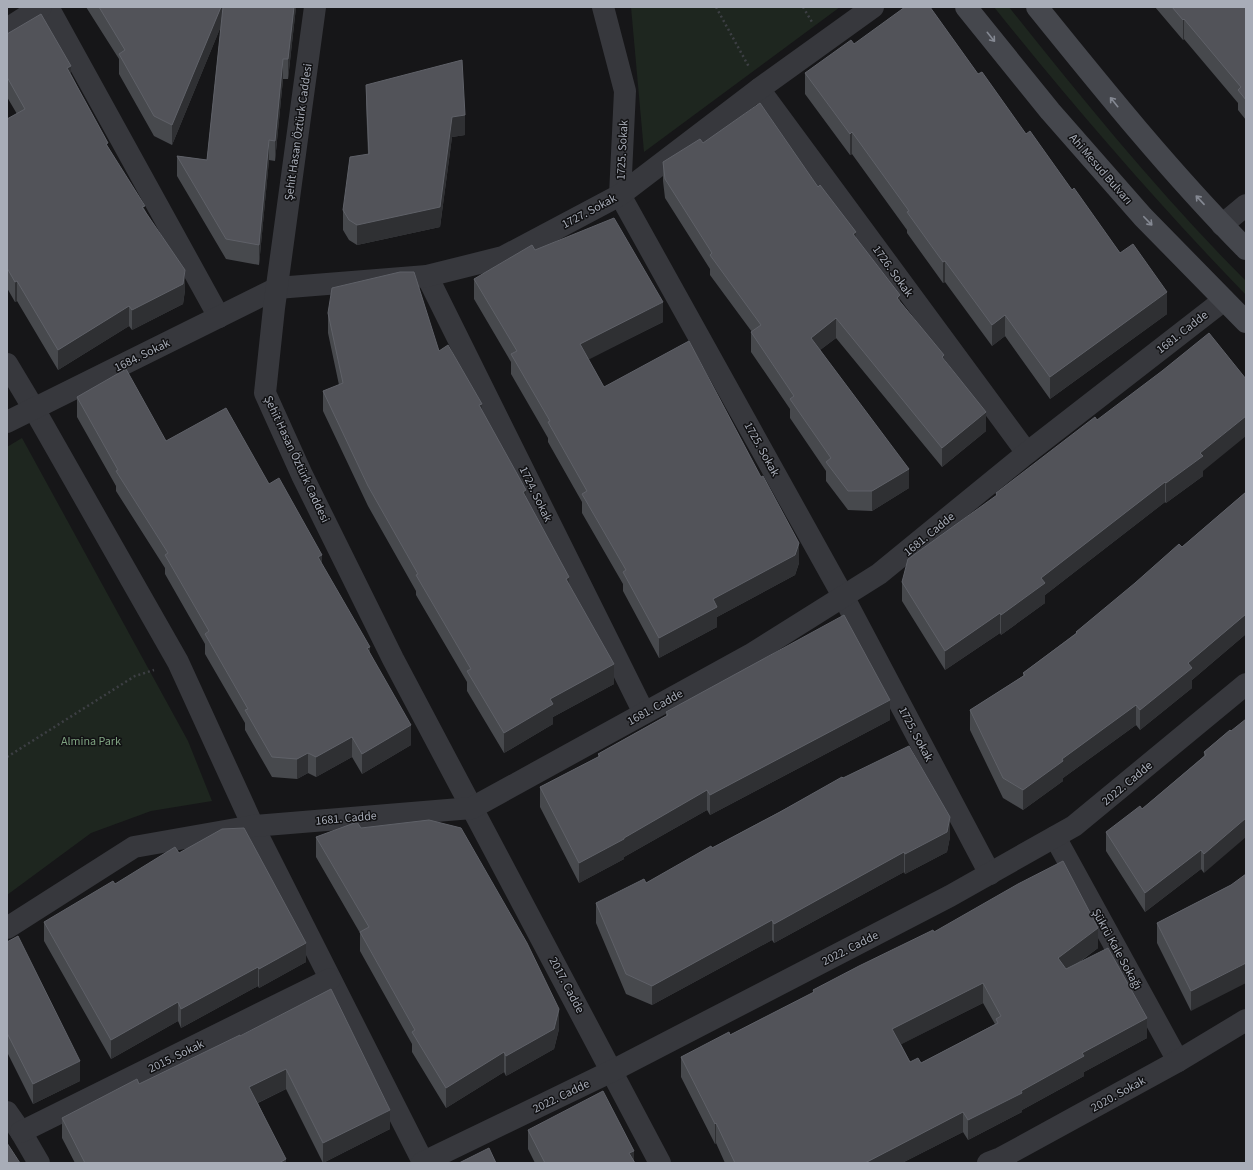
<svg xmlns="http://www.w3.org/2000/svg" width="1253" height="1170" viewBox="0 0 1253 1170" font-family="'Source Sans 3',sans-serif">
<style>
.green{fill:#1e261f}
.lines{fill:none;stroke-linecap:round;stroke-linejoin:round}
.path{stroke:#3d3f44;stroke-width:2.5;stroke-dasharray:2 3;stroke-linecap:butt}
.minor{stroke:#37383d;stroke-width:22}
.tertiary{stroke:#37383d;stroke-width:22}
.secondary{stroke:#45474d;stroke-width:22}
.wall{fill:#47494d;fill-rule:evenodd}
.shaded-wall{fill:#2f3033}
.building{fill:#525359;stroke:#5f6168;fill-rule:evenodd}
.oneway{stroke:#858993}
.labels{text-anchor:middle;stroke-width:3;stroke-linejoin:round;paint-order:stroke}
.street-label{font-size:12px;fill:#a8adb8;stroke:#111113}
.park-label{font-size:12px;fill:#7fa381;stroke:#111113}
</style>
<rect width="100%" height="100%" fill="#161618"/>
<g class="green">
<path d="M631,7H840L644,152Z"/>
<path d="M994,7H1009C1084,101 1161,196 1246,281V295C1157,203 1074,107 994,7Z"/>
<path d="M22,438L188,741L212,801L151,811L91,833L7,895V447Z"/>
</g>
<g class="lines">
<g class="path">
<path d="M716,7L749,67"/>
<path d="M803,7L812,22"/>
<path d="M7,757L135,676L154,670"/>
</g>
<g class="minor">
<path d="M48,7L219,317"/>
<path d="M603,7L625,91L620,195L843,596L990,874"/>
<path d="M7,29L41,7"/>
<path d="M759,89L1027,453"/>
<path d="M1222,225L1246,205"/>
<path d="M427,276L644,713"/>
<path d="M7,364L34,409L178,662L253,826L423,1162"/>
<path d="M7,422L277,288L427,276L503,257L620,195L759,89L873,7"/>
<path d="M1055,837L1178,1061"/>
<path d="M7,1112L21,1132L39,1163"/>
<path d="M21,1132L330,979"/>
<path d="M988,1163L1001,1158L1178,1061L1246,1020"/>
</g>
<g class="tertiary">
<path d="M315,7L274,308L265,393L302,475L393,659L660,1163"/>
<path d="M7,928L134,847L253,826L472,808L750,655L879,574L1027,453L1224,300"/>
<path d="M422,1163L612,1071L950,896L1074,826L1246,684"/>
</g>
<g class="secondary">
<path d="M966,7L1050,111L1143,217L1246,322"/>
<path d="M1037,7C1104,90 1171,173 1246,249"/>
</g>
</g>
<g class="wall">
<path d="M86,7H296L288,79H283L275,161L269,160L259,265L226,259L177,176V156L207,160L221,26L172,145L154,136L119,74V59Z"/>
<path d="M1155,7H1246V120L1238,110V103L1184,39L1183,40Z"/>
<path d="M7,34L71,74L108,147L145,210L185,290L183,304L132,330L129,326L58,370L17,301L15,302L7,288V119L17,114L7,97Z"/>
<path d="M854,44L978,74L1026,134L1072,190L1167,314L1050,399L1005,336L992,346L945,282L943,283L907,233V230L852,154L850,155L805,94V73Z"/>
<path d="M366,85L465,135L452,137L440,227L357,245L349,240L343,230V210L368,154L366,104Z"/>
<path d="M703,143L818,187L856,238L900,302L944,360L986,431L942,467L836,338L820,350L909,488L872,511L848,510L826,481V471L790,418V409L751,352V332H752L710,275V269L665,198L663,181V162Z"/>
<path d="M535,250L663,322L588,359L604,387L799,563L795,575L717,617V627L659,658L623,591V584L582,513V502L548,442V438L511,374V362L474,299V279Z"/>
<path d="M328,313L439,351L482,411L569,585L614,684L553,717V724L504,753L467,691V682L416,595V591L368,506L323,411V391L339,385L328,333Z"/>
<path d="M77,397L166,441L269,484L322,565L370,653L411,745L362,774L352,757L316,777L308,773L297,779L272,777L245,730V723L205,654V644L165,574V568L116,491V486L77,417Z"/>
<path d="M1097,420L1203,471V476L1166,503L1165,502L1045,595V603L1001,635L1000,633L945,670L902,601V582L996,496V493Z"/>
<path d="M1246,492V634L1192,680V688L1140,730L1136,725L1063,778V781L1023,810L1003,798L970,730V710L1023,676V673L1076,633V632L1182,547Z"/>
<path d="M666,712L890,720L710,815L707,810L624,857V859L579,883L540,807V787L598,757V754L666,716Z"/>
<path d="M1230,730L1204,873L1201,869L1145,912L1106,851V832L1142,809L1204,756V752Z"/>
<path d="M843,778L950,837L947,852L905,874L904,872L774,943L772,940L652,1005L626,994L596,923V903L646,883Z"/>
<path d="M361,828L559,1029L554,1049L506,1076L504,1072L446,1108L412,1052V1044L360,951V933L316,857V837Z"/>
<path d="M179,853L306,962L259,988L258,986L181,1028L178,1021L111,1059L44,941V922L115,884Z"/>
<path d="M1231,885L1191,1011L1157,943V923Z"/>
<path d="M934,932L1098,948L1077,964L1147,1038L1084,1072V1076L1022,1110V1112L968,1140L963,1132L902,1163H725L716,1143L715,1144L681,1077V1057L730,1035L813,993V990ZM983,1003L995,1024L921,1063L910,1062L901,1044Z"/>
<path d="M7,942L80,1081L33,1104L7,1052Z"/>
<path d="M240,1036L390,1129L323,1163L286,1089L258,1103L286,1163H75L62,1138V1118L139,1084Z"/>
<path d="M528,1130L634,1162L635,1163H535L528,1149Z"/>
</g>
<g class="shaded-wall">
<path d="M221,7H224V19L172,145V125Z"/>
<path d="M294,7H296L288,79V59Z"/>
<path d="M1184,19V39L1183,40V20Z"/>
<path d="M283,59V79L275,161V141Z"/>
<path d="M71,66V85L67,68Z"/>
<path d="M465,115V135L452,137L440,227L357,245V225L452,117Z"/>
<path d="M852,132V154L850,155V134Z"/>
<path d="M269,140V160L259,265V245Z"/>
<path d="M856,232V251L853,234Z"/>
<path d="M945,261V282L943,283V262Z"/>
<path d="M185,270V290L183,304L132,330V310Z"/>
<path d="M17,281V301L15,302V282Z"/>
<path d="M1167,292V314L1050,399V377Z"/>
<path d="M900,295V315L897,298Z"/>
<path d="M663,302V322L580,364V344Z"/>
<path d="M129,306V326L58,370V350Z"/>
<path d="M1005,315V336L992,346V325Z"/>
<path d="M836,318V338L811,357V338Z"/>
<path d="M482,404V423L479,405Z"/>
<path d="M986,412V431L942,467V448Z"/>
<path d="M1246,416V436L1203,471V476L1166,503V483L1200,453Z"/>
<path d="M909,469V488L872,511V491Z"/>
<path d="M1165,482V502L1045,595V603L1001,635V615L1041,578Z"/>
<path d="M526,490V510L523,492Z"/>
<path d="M799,543V563L795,575L717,617V627L659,658V638L713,599Z"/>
<path d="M322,555V574L318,557Z"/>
<path d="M569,577V597L566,579Z"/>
<path d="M1000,613V633L945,670V651Z"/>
<path d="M1246,614V634L1192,680V688L1140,730V710L1188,663Z"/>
<path d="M370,647V667L367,648Z"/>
<path d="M614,664V684L553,717V724L504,753V733L550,699Z"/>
<path d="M890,700V720L710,815V795Z"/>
<path d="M1136,705V725L1063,778V781L1023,810V790L1062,759Z"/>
<path d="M411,725V745L362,774V754Z"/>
<path d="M352,737V757L316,777V757Z"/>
<path d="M308,753V773L297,779V759Z"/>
<path d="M707,790V810L624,857V859L579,883V863Z"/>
<path d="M950,817V837L947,852L905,874V854Z"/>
<path d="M1246,818V837L1204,873V854Z"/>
<path d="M1201,850V869L1145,912V893Z"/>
<path d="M904,852V872L774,943V924Z"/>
<path d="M772,920V940L652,1005V986Z"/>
<path d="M1098,928V948L1058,977V958Z"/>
<path d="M306,943V962L259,988V969Z"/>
<path d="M1246,963V983L1191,1011V991Z"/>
<path d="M258,967V986L181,1028V1009Z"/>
<path d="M983,983V1003L892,1049V1029Z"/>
<path d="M178,1002V1021L111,1059V1040Z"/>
<path d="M559,1009V1029L554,1049L506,1076V1056Z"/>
<path d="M1147,1018V1038L1084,1072V1076L1022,1110V1112L968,1140V1120L1021,1091L1082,1053Z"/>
<path d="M504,1052V1072L446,1108V1088Z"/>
<path d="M80,1061V1081L33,1104V1084Z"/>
<path d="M286,1069V1089L249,1107V1087Z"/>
<path d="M390,1110V1129L323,1163V1143Z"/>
<path d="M963,1112V1132L902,1163H865Z"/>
<path d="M716,1123V1143L715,1144V1124Z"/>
<path d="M634,1151V1163L629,1153Z"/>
<path d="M286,1159V1163H279Z"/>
</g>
<g class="building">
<path d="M99,7H221L172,125L154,116L119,54L125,50Z"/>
<path d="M223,7H294L288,59H283L275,141L269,140L259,245L226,239L177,156L207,160Z"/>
<path d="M905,7H930L978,74L982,72L1026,134L1030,131L1072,190L1074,188L1120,253L1133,244L1167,292L1050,377L1005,315L992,325L945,261L943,262L907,212L909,211L852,132L850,134L805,73L851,40L854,44Z"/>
<path d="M1172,7H1246V100L1238,90L1241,87L1184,19L1183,20Z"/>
<path d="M41,14L71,66L67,68L108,143L106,144L145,206L142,207L185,270L183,284L132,310L129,306L58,350L17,281L15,282L7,268V119L25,109L7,77V34Z"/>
<path d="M462,60L465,115L452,117L440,207L357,225L349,220L343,210L350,157L369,154L366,85Z"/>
<path d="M760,103L818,187L820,185L856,232L853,234L900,295L897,298L944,355L942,357L986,412L942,448L836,318L811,338L909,469L872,491H848L826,462L831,458L790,399L794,396L751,332L761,325L710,255L712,253L665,179L663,162L700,139L703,143Z"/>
<path d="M614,218L663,302L580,344L604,387L689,341L761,477L763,476L799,543L795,555L713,599L717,607L659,638L623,572L626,570L582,494L587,491L548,422L550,421L511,354L517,351L474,279L532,245L535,250Z"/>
<path d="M400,272H414L439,351L448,345L482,404L479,405L526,490L523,492L569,577L566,579L614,664L550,699L553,704L504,733L467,671L471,669L416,575L418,574L368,486L323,391L343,383L328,313L332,288Z"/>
<path d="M1209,333L1246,379V416L1200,453L1203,456L1166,483L1165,482L1041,578L1045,583L1001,615L1000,613L945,651L902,582L908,559L997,495L996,493L1095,417L1097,420L1162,371Z"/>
<path d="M126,369L166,441L226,408L269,484L279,478L322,555L318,557L370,647L367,648L411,725L362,754L352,737L316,757L308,753L297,759L272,757L245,710L248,709L205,634L209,631L165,555L168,553L116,471L118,470L77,397Z"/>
<path d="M1246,492V614L1188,663L1192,668L1140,710L1136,705L1062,759L1063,761L1023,790L1003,778L970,710L1025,675L1023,673L1077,633L1076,632L1135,583L1179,544L1182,547Z"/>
<path d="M844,615L890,700L710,795L707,790L624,838V839L579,863L540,787L600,756L598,754L668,715L666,712Z"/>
<path d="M1246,719V818L1204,854L1201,850L1145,893L1106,832L1140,806L1142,809L1206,755L1204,752L1230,730L1231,731Z"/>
<path d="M909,746L950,817L947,832L905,854L904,852L774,924L772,920L652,986L626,974L596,903L644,879L646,883L711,846L712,848L780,812L842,777L843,778Z"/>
<path d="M429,820L461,828L527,943L559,1009L554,1029L506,1056L504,1052L446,1088L412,1032L415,1030L360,932L369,927L316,837L357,822L361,828Z"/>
<path d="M244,828L306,943L259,969L258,967L181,1009L178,1002L111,1040L44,922L113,881L115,884L175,847L179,853L222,829Z"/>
<path d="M1063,861L1098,928L1058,958L1066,969L1108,948L1147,1018L1082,1053L1084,1056L1021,1091L1022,1093L968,1120L963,1112L865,1163H735L716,1123L715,1124L681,1057L729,1032L730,1035L814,992L813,990L859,966L933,930L934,932L1018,884ZM983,983L1001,1016L996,1019L998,1023L921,1063L918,1058L910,1062L892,1029Z"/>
<path d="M1246,874V963L1191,991L1157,923L1231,885Z"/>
<path d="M18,936L80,1061L33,1084L7,1033V942Z"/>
<path d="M331,989L390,1110L323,1143L286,1069L249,1087L286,1159L279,1163H85L62,1118L137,1079L139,1084L240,1035V1036Z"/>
<path d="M603,1091L634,1151L629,1153L635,1163H545L528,1130Z"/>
<path d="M7,1143L20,1163H7Z"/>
<path d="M489,1148L496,1163H459Z"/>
</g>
<defs><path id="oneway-shaft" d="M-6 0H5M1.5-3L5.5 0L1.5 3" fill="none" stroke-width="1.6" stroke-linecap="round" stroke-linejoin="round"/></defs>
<g class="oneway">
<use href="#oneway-shaft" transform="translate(991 37) rotate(51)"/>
<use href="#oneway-shaft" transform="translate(1114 102) rotate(-129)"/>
<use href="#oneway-shaft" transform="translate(1200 200) rotate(-133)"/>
<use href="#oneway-shaft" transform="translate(1148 221) rotate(46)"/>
</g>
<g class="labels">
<g class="street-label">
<text transform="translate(298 132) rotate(-82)" y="4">Şehit Hasan Öztürk Caddesi</text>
<text transform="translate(622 150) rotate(-87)" y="4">1725. Sokak</text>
<text transform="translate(1101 169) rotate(49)" y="4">Ahi Mesud Bulvarı</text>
<text transform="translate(589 211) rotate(-28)" y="4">1727. Sokak</text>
<text transform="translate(893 271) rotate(54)" y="4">1726. Sokak</text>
<text transform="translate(1182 332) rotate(-38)" y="4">1681. Cadde</text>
<text transform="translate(142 355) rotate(-26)" y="4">1684. Sokak</text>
<text transform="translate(762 449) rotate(61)" y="4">1725. Sokak</text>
<text transform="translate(297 459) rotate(65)" y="4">Şehit Hasan Öztürk Caddesi</text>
<text transform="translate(536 494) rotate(64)" y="4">1724. Sokak</text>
<text transform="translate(929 534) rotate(-39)" y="4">1681. Cadde</text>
<text transform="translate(655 707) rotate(-29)" y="4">1681. Cadde</text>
<text transform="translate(916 734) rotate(62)" y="4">1725. Sokak</text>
<text transform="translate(1127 783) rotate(-40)" y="4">2022. Cadde</text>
<text transform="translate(346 818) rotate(-5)" y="4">1681. Cadde</text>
<text transform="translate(850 948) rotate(-27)" y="4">2022. Cadde</text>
<text transform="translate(1117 949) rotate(61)" y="4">Şükrü Kale Sokağı</text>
<text transform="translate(567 985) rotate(62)" y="4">2017. Cadde</text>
<text transform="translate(176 1056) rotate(-26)" y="4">2015. Sokak</text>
<text transform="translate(1118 1094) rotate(-29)" y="4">2020. Sokak</text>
<text transform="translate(561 1096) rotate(-26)" y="4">2022. Cadde</text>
</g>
<g class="park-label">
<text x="91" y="745">Almina Park</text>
</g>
</g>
<rect width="1253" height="1170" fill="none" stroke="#a8adb8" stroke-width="16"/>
</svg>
